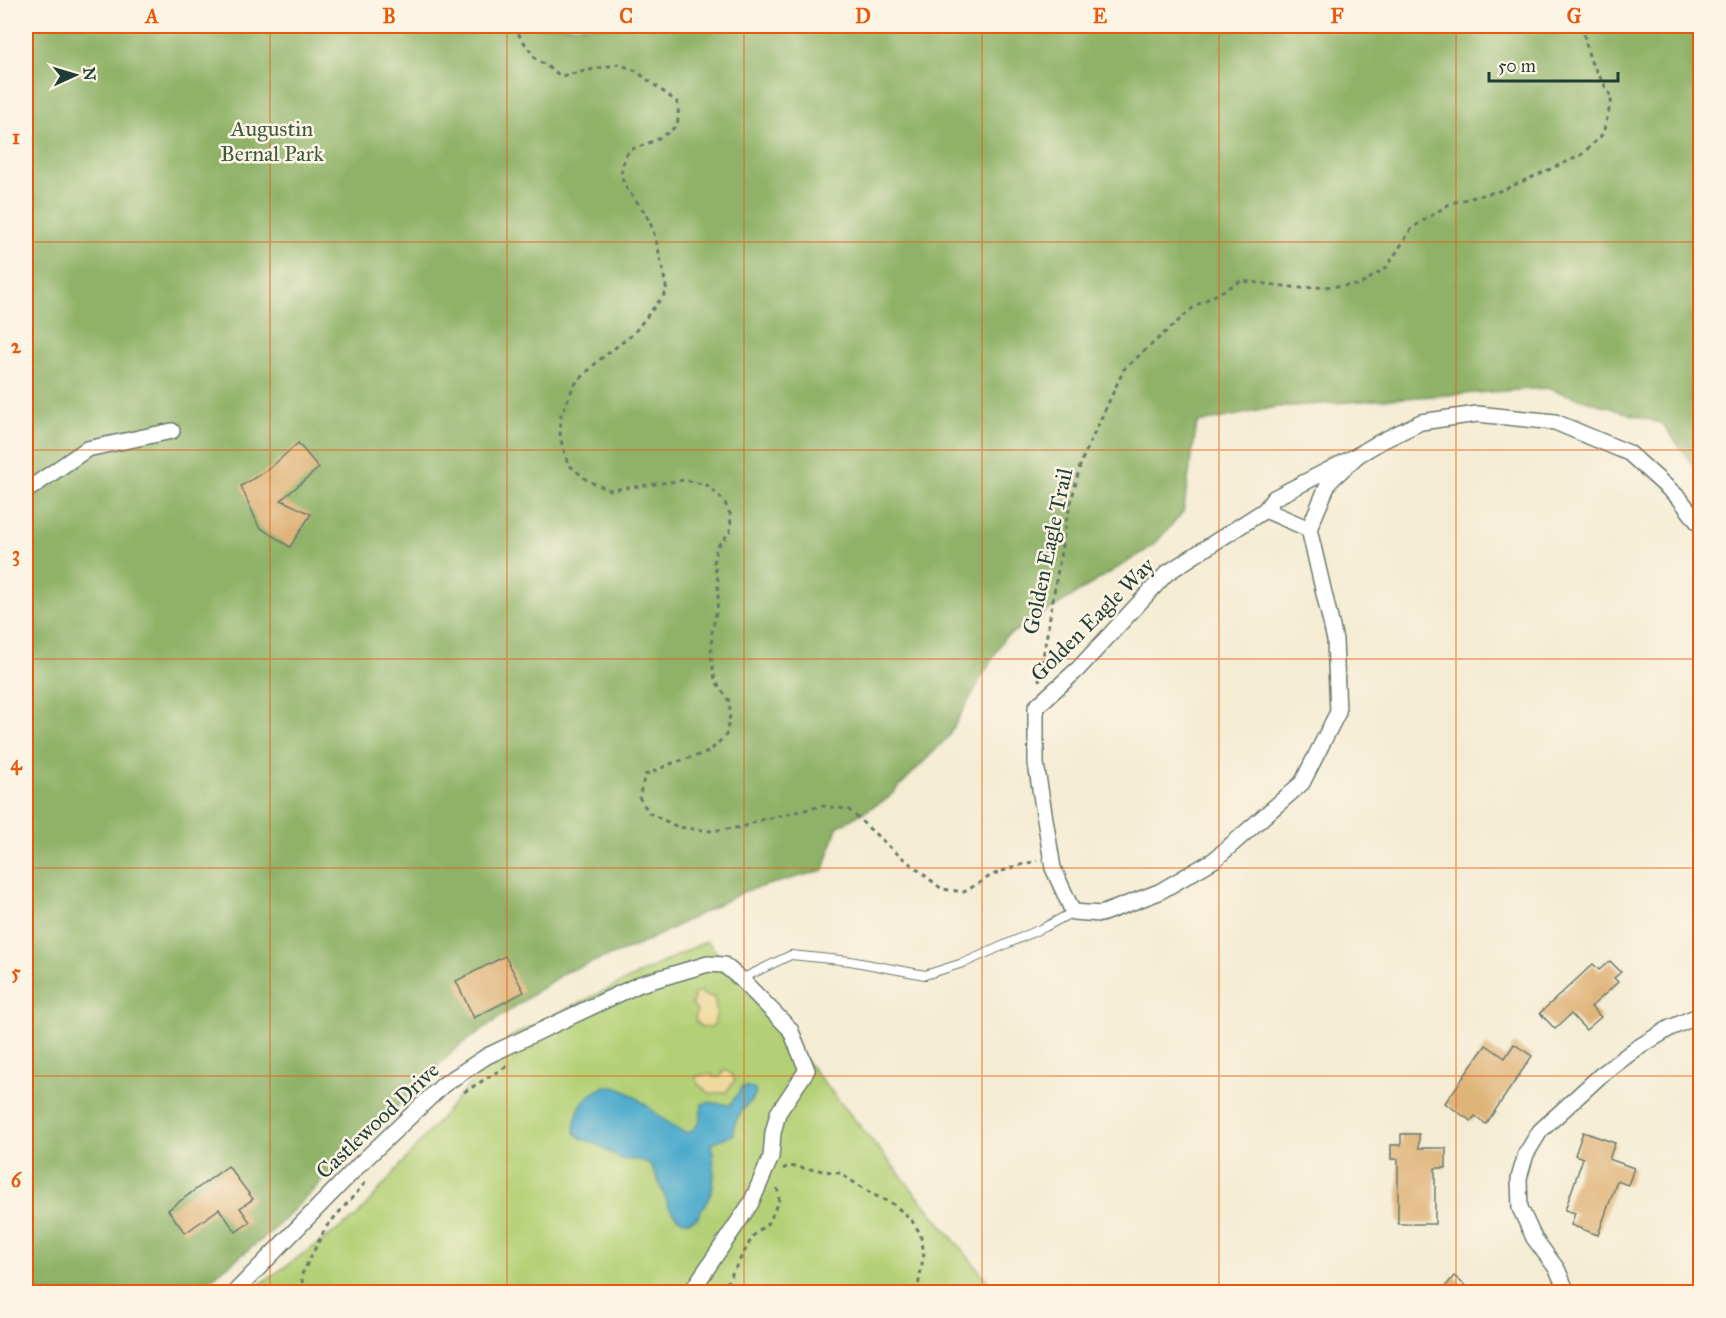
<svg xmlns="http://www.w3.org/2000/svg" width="1726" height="1318" viewBox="0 0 1726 1318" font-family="'IM FELL Great Primer',serif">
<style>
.green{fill:#b4d076;stroke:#6a8655;stroke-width:1.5}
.forest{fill:#8fb267;stroke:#57784e;stroke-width:1.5}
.sand{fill:#eeda9e;stroke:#868c69;stroke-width:1.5}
.water{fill:#4eabcc;stroke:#367480;stroke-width:1.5}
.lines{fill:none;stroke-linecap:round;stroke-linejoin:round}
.stream{stroke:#4eabcc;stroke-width:5}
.building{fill:#dfb479}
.lane-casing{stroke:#6a7a6c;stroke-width:10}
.street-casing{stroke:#6a7a6c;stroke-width:18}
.path{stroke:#6a7a6c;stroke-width:3;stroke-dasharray:4.5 4.5;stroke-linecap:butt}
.lane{stroke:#fff;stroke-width:8}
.street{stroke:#fff;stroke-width:15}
.grid{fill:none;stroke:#e8590c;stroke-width:1.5;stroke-opacity:0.55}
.labels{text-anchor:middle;stroke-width:5;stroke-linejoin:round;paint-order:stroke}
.park-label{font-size:22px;fill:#3d5a41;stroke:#fcf5e5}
.street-label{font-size:22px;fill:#1f3d34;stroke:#fcf5e5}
.neatline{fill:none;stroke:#e8590c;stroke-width:2}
.grid-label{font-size:20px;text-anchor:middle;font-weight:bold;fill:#e8590c}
</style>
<rect width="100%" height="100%" fill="#fcf5e5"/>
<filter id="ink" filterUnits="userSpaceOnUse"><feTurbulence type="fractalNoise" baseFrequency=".0167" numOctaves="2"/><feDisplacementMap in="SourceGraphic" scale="12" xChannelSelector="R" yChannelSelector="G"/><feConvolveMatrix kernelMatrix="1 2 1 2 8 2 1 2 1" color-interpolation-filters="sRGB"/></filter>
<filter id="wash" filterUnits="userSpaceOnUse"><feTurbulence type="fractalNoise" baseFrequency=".008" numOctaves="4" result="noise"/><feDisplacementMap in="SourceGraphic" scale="24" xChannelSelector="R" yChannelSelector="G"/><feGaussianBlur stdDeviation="1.35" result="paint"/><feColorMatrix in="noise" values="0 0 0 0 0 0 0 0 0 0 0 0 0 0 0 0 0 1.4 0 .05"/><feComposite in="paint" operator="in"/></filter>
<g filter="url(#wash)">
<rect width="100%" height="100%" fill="#f4ecd3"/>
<path class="green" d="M707,941L997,1292H249L357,1216L510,1037Z"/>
<path class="forest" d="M26,26H1700V475L1663,424L1546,388L1277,407L1197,423L1183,512L1153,546L1004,638L948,737L887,799L837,827L824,870L745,891L639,945L565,972L456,1048L270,1233L194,1292H26Z"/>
<g class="sand">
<path d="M699,992L706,996L714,997L717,1013L716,1015C716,1021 715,1025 710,1028L700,1026L695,1020L697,1011L691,1003L694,1000L693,995Z"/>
<path d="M724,1071H727L732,1075L735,1080L726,1092L711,1094L698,1084L696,1077L697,1076L711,1074L714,1077H720Z"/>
</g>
<path class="water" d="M605,1086C639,1087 657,1123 687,1133C702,1126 700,1117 702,1104L708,1102L730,1105L742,1087H749L755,1090L756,1094C746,1108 733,1116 734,1134C727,1139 719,1138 712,1144C714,1166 718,1186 704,1206C701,1209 700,1215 697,1218C694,1220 692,1220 689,1221C666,1224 662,1177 649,1164C642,1158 630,1161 622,1159C613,1156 606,1150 598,1145C585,1138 569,1140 576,1118C581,1099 588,1096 605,1086Z"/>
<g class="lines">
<path class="stream" d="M1684,26L1700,37"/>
</g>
<g id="blocks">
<g class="building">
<path d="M298,443L319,468L281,500L311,514L290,547L259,527L241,486L269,469Z"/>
<path d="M505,956L524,992L474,1018L456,981Z"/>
<path d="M1610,961L1621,972L1614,978L1618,982L1591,1007L1601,1017L1586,1030L1571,1014L1555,1029L1540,1013L1593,964L1599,970Z"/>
<path d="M1514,1044L1532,1056L1486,1124L1475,1116L1471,1121L1445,1103L1486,1045L1505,1058Z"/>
<path d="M1583,1132L1615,1143L1609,1159L1634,1168L1628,1185L1617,1181L1598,1235L1571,1225L1575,1213L1565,1210L1583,1158L1575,1155Z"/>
<path d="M1401,1134H1419V1148H1446V1168H1435V1224H1398V1159H1391V1145H1401Z"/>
<path d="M228,1166L253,1199L240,1208L250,1222L236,1232L219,1209L185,1233L168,1210Z"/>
<path d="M1454,1276L1474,1293H1440Z"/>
</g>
</g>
</g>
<g filter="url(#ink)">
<use href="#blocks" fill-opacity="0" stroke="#6a7a6c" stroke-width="1.5"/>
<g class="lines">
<defs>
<path id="lane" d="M741,979L791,955L850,961L925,975L966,962L1045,927L1073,912"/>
<g id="street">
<path d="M26,491L87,449L172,431"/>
<path d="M1265,510L1274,498L1358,455L1380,442L1421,422L1477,414L1555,422L1629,453L1680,499L1700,525"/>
<path d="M1309,529L1265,510L1167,573L1078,669L1036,707V764L1053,868L1073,912L1101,914L1159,892L1214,860L1302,783L1338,712L1335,640L1309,529L1329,482L1358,455"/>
<path d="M235,1292L361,1163L443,1085L487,1056L640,984L708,964L724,965L741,979L790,1029L807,1070L778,1113L773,1133L771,1157L751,1203L691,1292"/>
<path d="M1567,1292L1557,1269L1534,1238L1520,1208L1519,1178L1526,1154L1540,1131L1600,1076L1634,1050L1670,1028L1700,1015"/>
</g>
</defs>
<use href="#lane" class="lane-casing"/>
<use href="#street" class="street-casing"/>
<g class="path">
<path d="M513,26L535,58L561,76L619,64L636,71L677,102C678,109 680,119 676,125C669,136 642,146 629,150C625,158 620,167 622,177C625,191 638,201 645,213C657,232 662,269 667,291L633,334L598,361L574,385L561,415L560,437L568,464L588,481L610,490L685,480L707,485L724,501L731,516L730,532L716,548L714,563L718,580V603L712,632L711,656L715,680L729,701L730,715L726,735L709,752L673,763L645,775L639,797L649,813L678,827L710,831L743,827L757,821L822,806L848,809L894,851L942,889L964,892L992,875L1013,867L1037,861"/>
<path d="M1039,681L1066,522L1081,462L1124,369L1195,306L1241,281L1301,288L1360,285L1387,267L1412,228L1451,203L1503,190L1580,156L1603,134L1612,98L1590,60L1582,26"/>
<path d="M464,1092L507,1066"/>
<path d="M783,1169L788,1166L839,1173L874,1195L893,1204L910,1218L920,1233L924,1253L917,1292"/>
<path d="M305,1292L301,1276L326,1227L367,1181"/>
<path d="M722,1292L753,1236L770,1221L779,1199L777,1186"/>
</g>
<use href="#lane" class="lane"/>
<use href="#street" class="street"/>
</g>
</g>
<path class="grid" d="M270,26V1292M507,26V1292M744,26V1292M982,26V1292M1219,26V1292M1456,26V1292M26,242H1700M26,450H1700M26,659H1700M26,868H1700M26,1076H1700"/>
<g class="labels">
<g class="park-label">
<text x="272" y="136">Augustin<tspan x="272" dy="25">Bernal Park</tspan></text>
</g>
<g class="street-label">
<text transform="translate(1047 551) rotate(-78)" y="8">Golden Eagle Trail</text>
<text transform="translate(1092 619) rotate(-45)" y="8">Golden Eagle Way</text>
<text transform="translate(377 1120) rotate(-43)" y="8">Castlewood Drive</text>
</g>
</g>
<rect width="1726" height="1318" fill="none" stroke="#fcf5e5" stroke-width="66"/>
<g transform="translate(75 75) rotate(86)" stroke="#fcf5e5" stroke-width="4.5" paint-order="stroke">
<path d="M0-4.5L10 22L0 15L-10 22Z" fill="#1f3d34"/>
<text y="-9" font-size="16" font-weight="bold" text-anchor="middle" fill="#1f3d34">N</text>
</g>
<path d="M1489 72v9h129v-9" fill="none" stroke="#1f3d34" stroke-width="3"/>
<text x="1498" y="72" font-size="18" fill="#1f3d34" stroke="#fcf5e5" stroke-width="4.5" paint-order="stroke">50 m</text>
<rect x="33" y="33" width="1660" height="1252" class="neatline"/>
<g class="grid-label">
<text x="152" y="23">A</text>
<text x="389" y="23">B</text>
<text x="626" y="23">C</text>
<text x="863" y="23">D</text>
<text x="1100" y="23">E</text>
<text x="1337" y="23">F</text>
<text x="1574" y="23">G</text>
<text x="16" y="144">1</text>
<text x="16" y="353">2</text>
<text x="16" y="561">3</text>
<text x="16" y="770">4</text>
<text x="16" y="979">5</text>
<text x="16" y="1187">6</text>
</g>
</svg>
